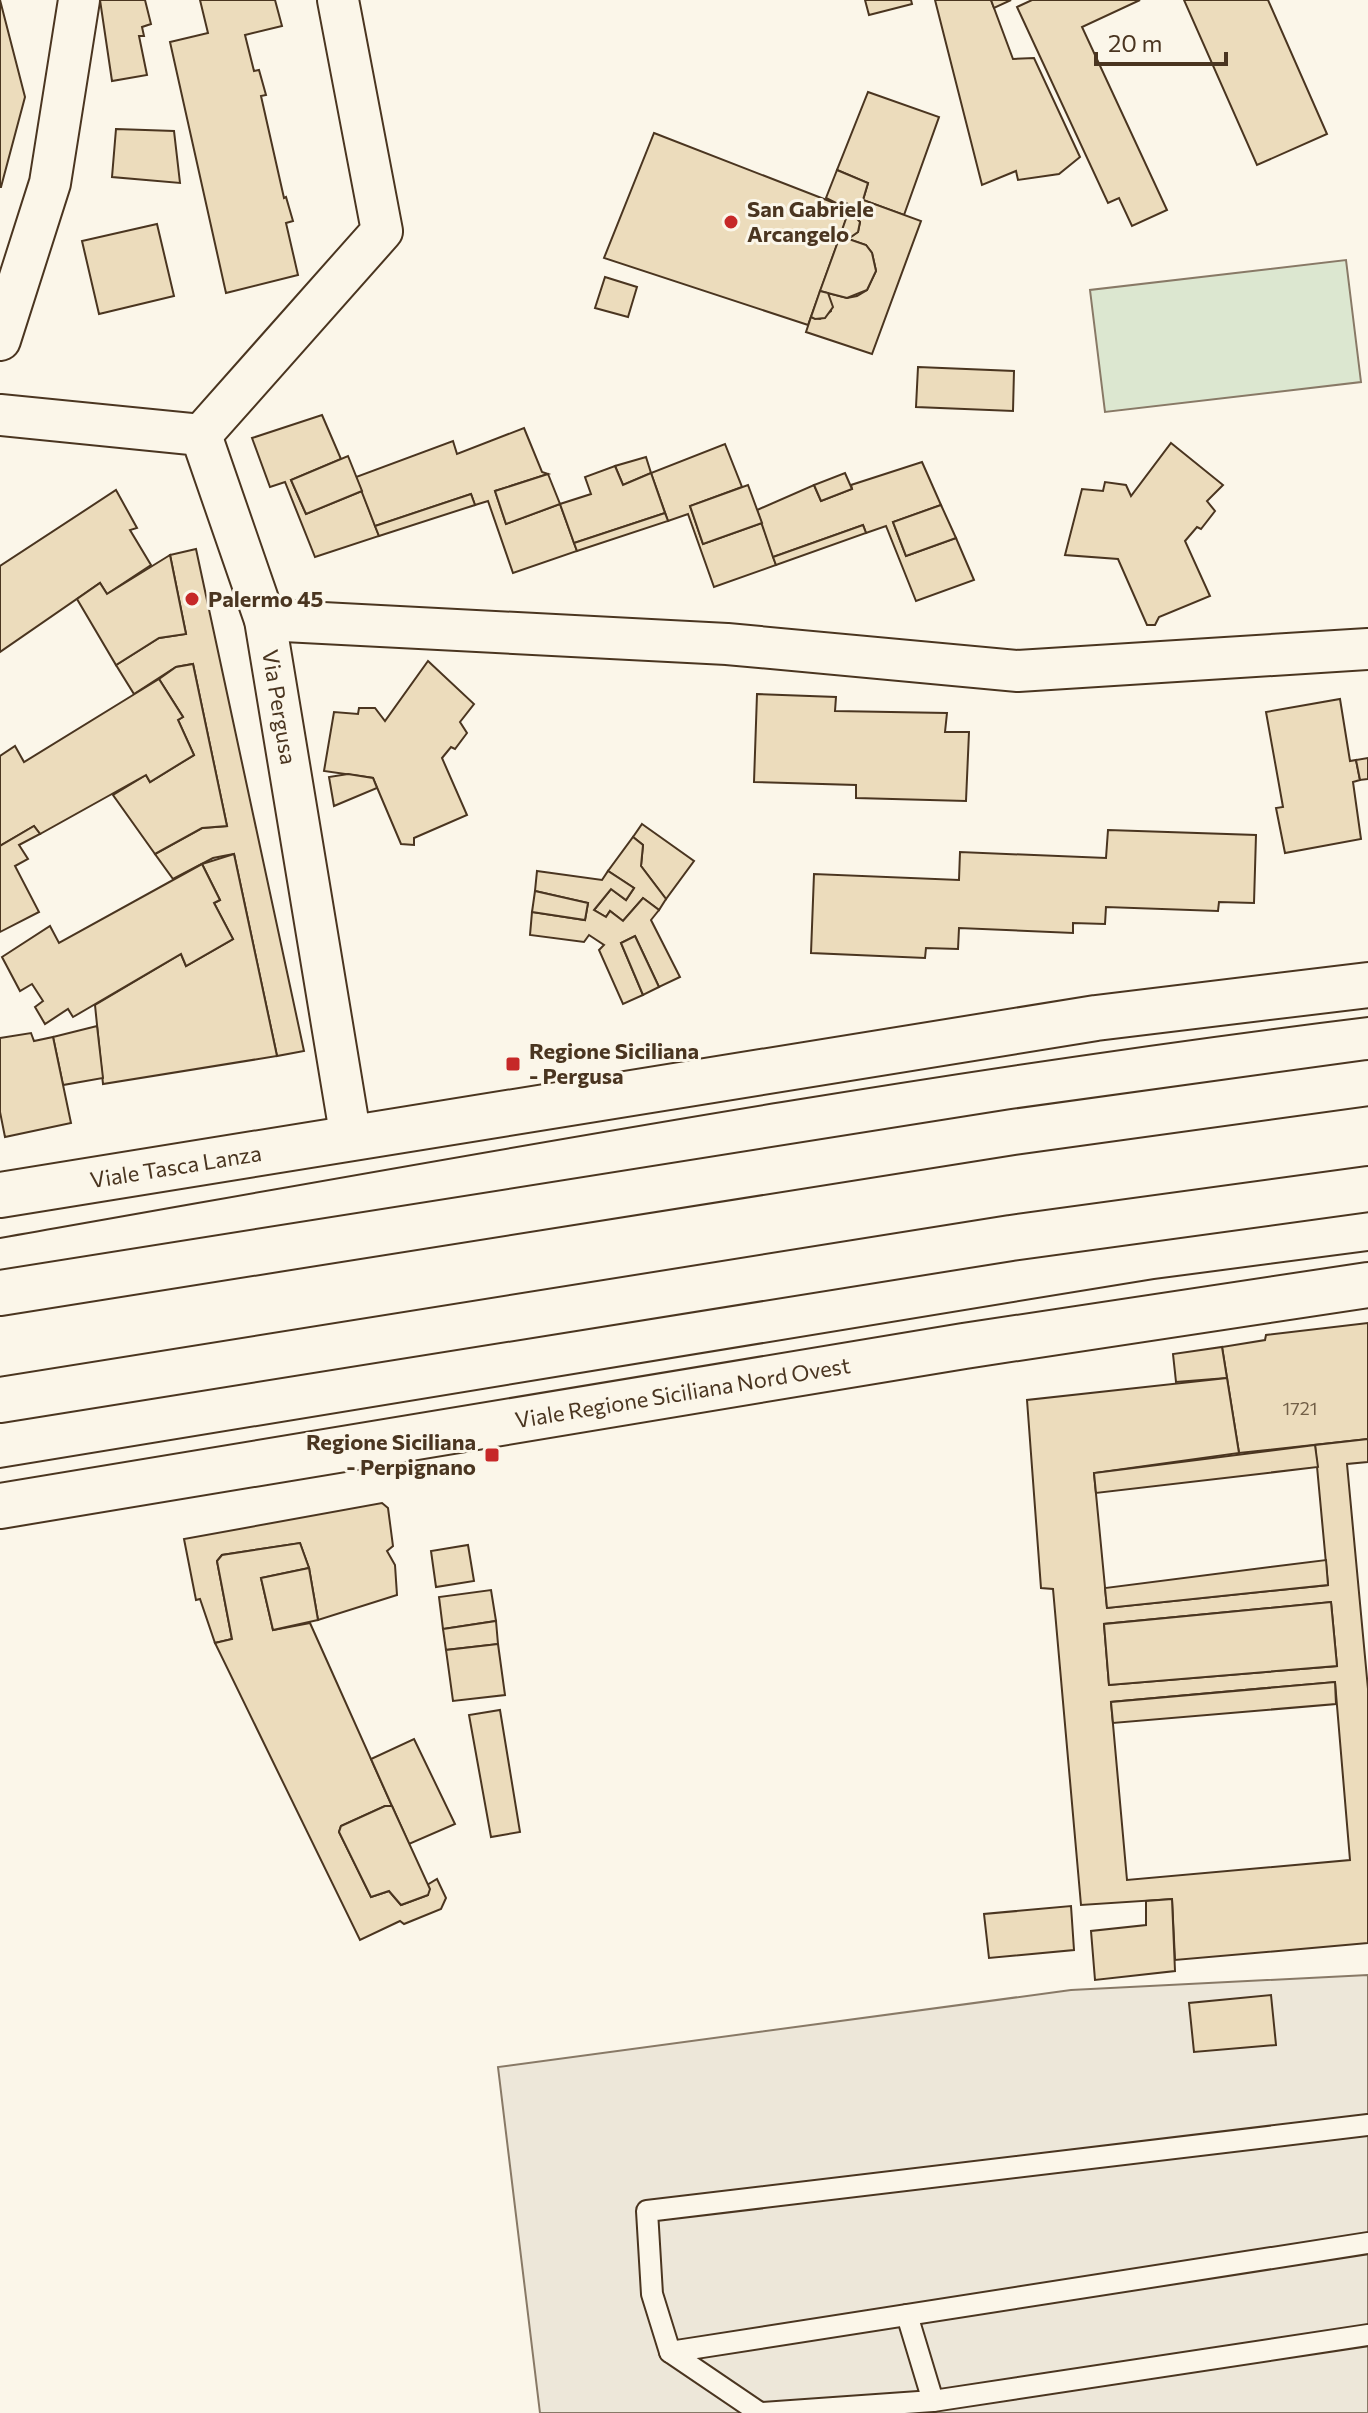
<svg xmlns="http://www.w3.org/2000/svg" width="1368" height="2413" viewBox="0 0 1368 2413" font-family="Commissioner,sans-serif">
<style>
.green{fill:#dce7d0;stroke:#887966;stroke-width:2}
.parking{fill:#ede7d9;stroke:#887966;stroke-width:2}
.building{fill:#ecdcbc;stroke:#4a3520;stroke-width:2;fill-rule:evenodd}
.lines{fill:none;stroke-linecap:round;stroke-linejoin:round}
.service-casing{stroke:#4a3520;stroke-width:24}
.minor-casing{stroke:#4a3520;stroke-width:44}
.tertiary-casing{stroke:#4a3520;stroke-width:48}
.primary-casing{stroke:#4a3520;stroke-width:48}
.service{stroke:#fbf6e9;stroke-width:20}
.minor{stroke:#fbf6e9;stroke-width:40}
.tertiary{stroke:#fbf6e9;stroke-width:44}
.primary{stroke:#fbf6e9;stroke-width:44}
.tram{stroke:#4a3520;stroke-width:2}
.poi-dot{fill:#c62828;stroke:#fbf6e9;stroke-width:3}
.labels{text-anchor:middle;stroke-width:6;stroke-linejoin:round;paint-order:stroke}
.number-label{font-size:18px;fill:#725f47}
.poi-label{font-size:22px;font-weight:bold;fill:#4a3520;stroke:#fbf6e9;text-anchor:start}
.street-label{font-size:22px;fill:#4a3520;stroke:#fbf6e9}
</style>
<rect width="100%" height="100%" fill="#fbf6e9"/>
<path class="green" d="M1346,260L1361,382L1105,412L1090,290Z"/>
<path class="parking" d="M1368,1975V2413H540L498,2067L1071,1990Z"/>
<g class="building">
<path d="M0,0L25,97L1,187H0Z"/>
<path d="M100,0H145L151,24L142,27L144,36H139L147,75L112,81Z"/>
<path d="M200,0H275L282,26L245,35L254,71L259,70L266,95L261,96L284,198L286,197L293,221L286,223L298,275L226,293L170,42L208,33Z"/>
<path d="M865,0H911L912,4L869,15Z"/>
<path d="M935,0H991L1013,59L1034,58L1080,157L1059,174L1018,180L1016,171L982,185Z"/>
<path d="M991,0H1011L994,8Z"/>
<path d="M1032,0H1140L1082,27L1167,210L1132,226L1119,198L1108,203L1017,7Z"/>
<path d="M1184,0H1268L1327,134L1257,165Z"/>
<path d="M868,92L939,117L904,215L863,200L868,183L837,170Z"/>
<path d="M116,129L174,131L180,183L112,177Z"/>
<path d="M654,133L842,206L845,202L851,206L808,325L604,258Z"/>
<path d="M837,170L868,183L863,200L921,221L872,354L806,332L811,317L820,319L831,311L828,293L847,298L857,296L867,290L876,271L872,253L866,245L848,239L858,232L860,222L849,210L851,206L845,202L842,206L826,198Z"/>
<path d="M849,210L860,222L858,232L848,239L840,236Z"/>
<path d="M157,224L174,296L99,314L82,241Z"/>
<path d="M840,236L866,245L872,253L876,271L867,290L847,298L820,291Z"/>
<path d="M605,277L637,287L628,317L595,308Z"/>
<path d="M820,291L828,293L833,307L825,318L815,319L811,317Z"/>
<path d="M918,367L1014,371L1013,411L916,407Z"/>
<path d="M322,415L341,459L291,480L306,514L362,491L379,536L315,557L285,482L270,487L252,438Z"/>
<path d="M524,428L542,472L548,474L495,491L506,524L560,504L577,551L513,573L488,501L475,505L471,494L375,526L356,477L453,441L457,454Z"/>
<path d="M1171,443L1223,485L1207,501L1215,511L1201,529L1197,527L1185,541L1210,596L1159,617L1155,625H1147L1118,559L1065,555L1082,489L1103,491L1105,482L1126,485L1131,496Z"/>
<path d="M725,444L742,487L690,506L703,544L762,523L776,565L714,587L688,514L668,521L651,473Z"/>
<path d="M348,456L362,491L306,514L291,480Z"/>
<path d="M646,457L651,473L623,485L615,466Z"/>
<path d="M922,462L941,505L893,522L906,556L956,538L974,580L916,601L886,526L866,533L863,525L773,557L757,510L814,485L821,501L852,489L851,485Z"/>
<path d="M615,466L623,485L651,473L665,513L574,543L560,504L591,494L585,477Z"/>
<path d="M845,473L852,489L821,501L814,485Z"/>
<path d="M548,474L560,504L506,524L495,491Z"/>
<path d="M748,485L762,523L703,544L690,506Z"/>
<path d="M116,490L137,528L130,530L151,565L107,594L100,583L0,652V566Z"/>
<path d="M471,494L475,505L379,536L375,526Z"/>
<path d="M941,505L956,538L906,556L893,522Z"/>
<path d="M665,513L668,521L577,551L574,543Z"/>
<path d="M863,525L866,533L776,565L773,557Z"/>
<path d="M196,549L304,1051L277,1056L234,854L213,858L173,879L155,854L202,828L227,826L193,664L176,667L134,694L116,665L159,638L186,634L170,555Z"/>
<path d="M170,555L186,634L159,638L116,665L77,599L100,583L107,594Z"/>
<path d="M428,661L474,704L460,722L467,733L455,749L451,747L442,758L467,815L414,838V845L401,844L373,778L324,771L334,712L358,714L359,708H375L385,721Z"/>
<path d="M193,664L227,826L202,828L155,854L113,795L146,775L150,782L194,755L178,720L183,717L159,679L176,667Z"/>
<path d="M159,679L183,717L178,720L194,755L150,782L146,775L40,834L34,826L0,846V756L15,746L24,762Z"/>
<path d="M757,694L836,697L835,711L947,713L945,732H969L966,801L856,798V785L754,782Z"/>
<path d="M1340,699L1350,761L1356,760L1360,780L1353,782L1361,839L1285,853L1276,808L1283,807L1266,712Z"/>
<path d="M1368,758V779L1360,780L1356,760Z"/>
<path d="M348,774L373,778L377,788L334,806L329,777Z"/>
<path d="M642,824L694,861L666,899L641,866L643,845L633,837Z"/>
<path d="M34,826L40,834L19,845L28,859L15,866L39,912L0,932V846Z"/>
<path d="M1108,830L1256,835L1254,903L1219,902L1218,911L1106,907L1105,924L1073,923V933L959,928L958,949L926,948L925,958L811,953L814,874L959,880L960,852L1106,858Z"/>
<path d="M633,837L643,845L641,866L666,899L659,910L643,898L623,921L610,911L606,917L594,910L611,889L626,900L634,888L608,871Z"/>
<path d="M234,854L277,1056L103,1084L95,1005L181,954L186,966L233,939L214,903L220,900L202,864Z"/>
<path d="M202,864L220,900L214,903L233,939L186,966L181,954L73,1017L68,1009L45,1024L35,1007L43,1001L32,984L20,991L2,957L50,926L59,943Z"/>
<path d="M537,871L602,880L608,871L634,888L626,900L611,889L594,910L606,917L610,911L623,921L643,898L659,910L651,920L680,977L659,987L635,936L621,943L643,995L623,1004L599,950L604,945L589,935L584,942L530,935L532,912L585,920L588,903L535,891Z"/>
<path d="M535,891L588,903L585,920L532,912Z"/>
<path d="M635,936L659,987L643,995L621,943Z"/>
<path d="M97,1026L103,1078L63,1085L53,1037Z"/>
<path d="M31,1033L34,1041L53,1037L71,1123L5,1137L0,1112V1038Z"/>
<path d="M1368,1323V1439L1239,1453L1222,1347L1265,1340L1266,1335Z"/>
<path d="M1222,1347L1227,1378L1176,1382L1173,1354Z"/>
<path d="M1227,1378L1239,1453L1094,1473L1107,1608L1328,1585L1315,1445L1368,1439V1462L1347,1464L1368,1689V1943L1175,1960L1172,1899L1081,1905L1053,1589L1041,1588L1027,1400ZM1331,1602L1337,1666L1109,1685L1104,1624ZM1335,1682L1350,1860L1127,1880L1111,1702Z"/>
<path d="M1315,1445L1318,1467L1096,1493L1094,1473Z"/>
<path d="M382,1503L388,1508L393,1546L387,1551L395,1565L397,1595L318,1620L309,1568L300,1543L222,1555L217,1561L232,1639L215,1643L200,1599L196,1600L184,1539Z"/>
<path d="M300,1543L309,1568L261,1578L273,1630L310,1623L392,1806H385L341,1826L339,1832L371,1897L389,1891L401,1905L428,1895L427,1885L437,1879L446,1898L441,1909L404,1924L400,1921L360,1940L215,1643L232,1639L217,1561L222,1555Z"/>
<path d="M468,1545L474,1581L436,1587L431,1551Z"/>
<path d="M1326,1560L1328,1585L1107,1608L1105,1588Z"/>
<path d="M309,1568L318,1620L273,1630L261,1578Z"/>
<path d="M491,1590L496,1621L443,1629L439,1597Z"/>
<path d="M1331,1602L1337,1666L1109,1685L1104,1624Z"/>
<path d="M496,1621L498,1644L446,1650L443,1629Z"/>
<path d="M498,1644L505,1695L453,1701L446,1650Z"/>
<path d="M1335,1682L1336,1704L1113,1723L1111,1702Z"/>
<path d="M500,1710L520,1832L491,1837L469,1715Z"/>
<path d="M414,1739L455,1824L409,1844L371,1759Z"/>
<path d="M385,1806H392L430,1889L428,1895L401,1905L389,1891L371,1897L339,1832L341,1826Z"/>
<path d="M1172,1899L1175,1971L1095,1980L1091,1931L1146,1925V1901Z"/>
<path d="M1071,1906L1074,1950L989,1958L984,1914Z"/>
<path d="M1271,1995L1276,2045L1194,2052L1189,2003Z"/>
</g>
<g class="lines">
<defs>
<g id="service">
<path d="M1368,2125L647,2211L652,2294L670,2352L1368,2243"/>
<path d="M907,2315L933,2401"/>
<path d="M670,2352L760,2413"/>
<path d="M761,2413L933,2401L1368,2335"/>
</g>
<g id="minor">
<path d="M0,340L50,183L79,0"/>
<path id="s1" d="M0,415L201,435L265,620L351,1139"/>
<path d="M201,435L382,231L338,0"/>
<path d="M265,620L727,644L1018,671L1368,649"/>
</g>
<g id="tertiary">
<path id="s2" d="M0,1195L1096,1018L1368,985"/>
<path id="s3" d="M0,1506L964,1346L1368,1285"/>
</g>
<g id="primary">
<path d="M0,1293L1013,1132L1368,1083"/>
<path d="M0,1400L1011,1238L1368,1189"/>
</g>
</defs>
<use href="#service" class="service-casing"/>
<use href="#minor" class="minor-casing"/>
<use href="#tertiary" class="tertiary-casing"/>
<use href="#primary" class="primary-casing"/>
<use href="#service" class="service"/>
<use href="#minor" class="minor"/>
<use href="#tertiary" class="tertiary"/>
<use href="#primary" class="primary"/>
<g class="tram">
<path d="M0,1238C455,1158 910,1073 1368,1017"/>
<path d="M0,1468L1154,1279L1368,1251"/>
</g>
</g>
<g class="poi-dot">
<circle cx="731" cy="222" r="8"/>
<circle cx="192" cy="599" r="8"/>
<rect x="505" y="1056" width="16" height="16" rx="4"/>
<rect x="484" y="1447" width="16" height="16" rx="4"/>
</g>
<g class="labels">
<g class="number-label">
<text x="1300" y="1415">1721</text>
</g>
<g class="poi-label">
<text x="747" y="217">San Gabriele<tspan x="747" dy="25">Arcangelo</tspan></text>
<text x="208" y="607">Palermo 45</text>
<text x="529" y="1059">Regione Siciliana<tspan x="529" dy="25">- Pergusa</tspan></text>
<text x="476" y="1450" text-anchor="end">Regione Siciliana<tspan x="476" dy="25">- Perpignano</tspan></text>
</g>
<g class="street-label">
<text dy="8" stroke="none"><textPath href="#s1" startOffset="486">Via Pergusa</textPath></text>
<text dy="8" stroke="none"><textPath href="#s2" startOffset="178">Viale Tasca Lanza</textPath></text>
<text dy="8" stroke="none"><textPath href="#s3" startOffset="692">Viale Regione Siciliana Nord Ovest</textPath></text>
</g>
</g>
<path d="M1096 52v12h130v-12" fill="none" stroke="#4a3520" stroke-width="4"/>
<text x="1108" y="52" font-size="24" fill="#4a3520" stroke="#fbf6e9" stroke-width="6" paint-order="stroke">20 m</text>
</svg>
